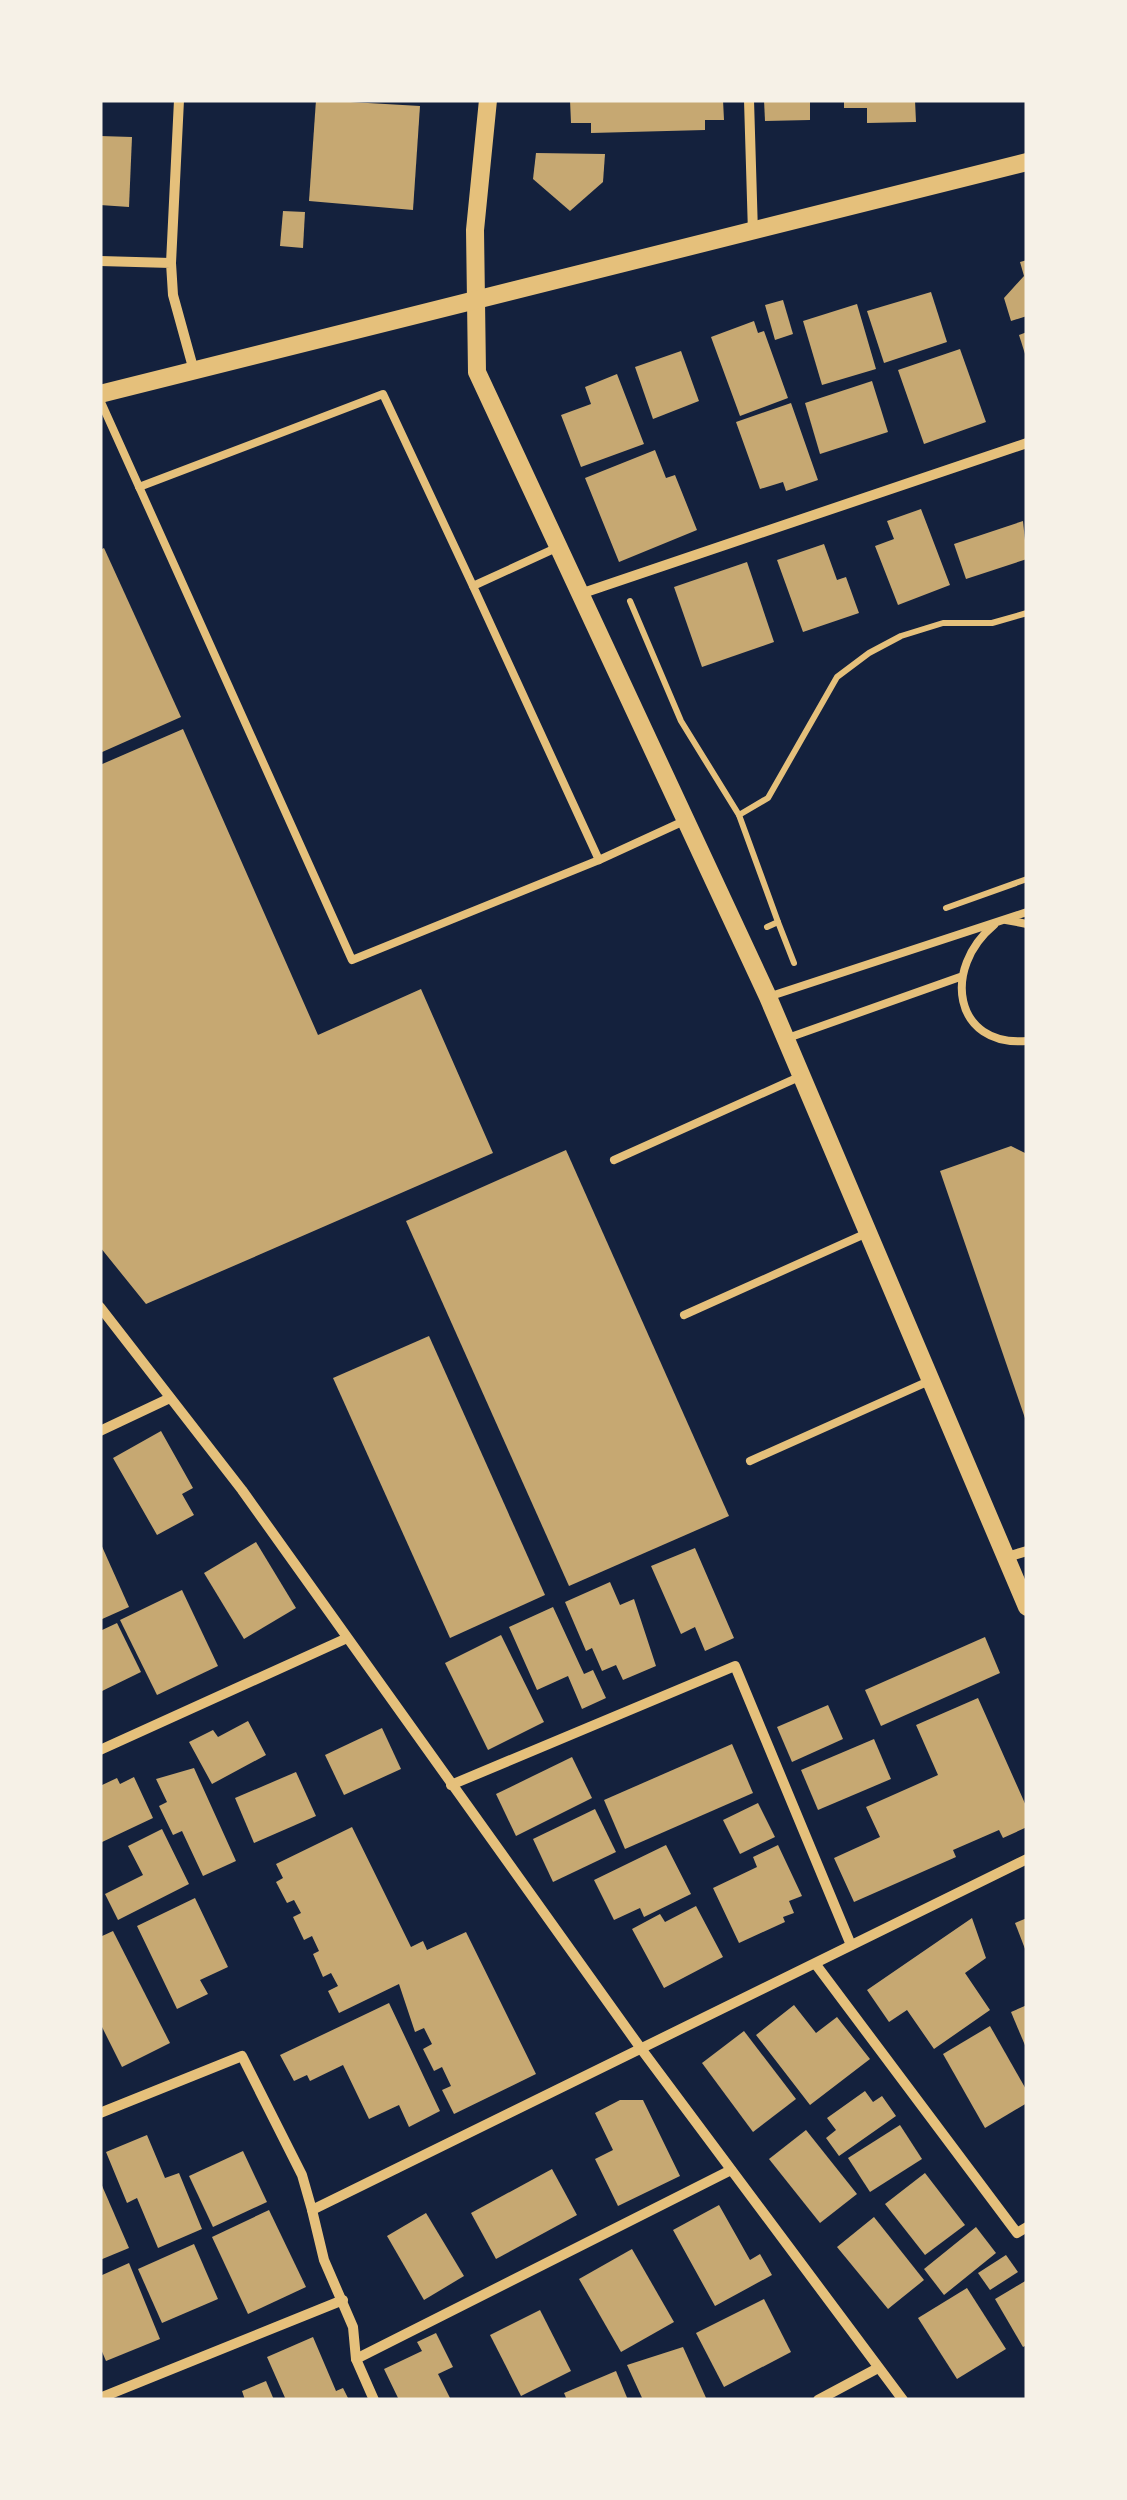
<svg xmlns="http://www.w3.org/2000/svg" width="1127" height="2500" viewBox="0 0 1127 2500" font-family="Mulish,sans-serif">
<style>
.building{fill:#c6a872}
.lines{fill:none;stroke-linecap:round;stroke-linejoin:round}
.path{stroke:#e5c07b;stroke-width:6}
.service{stroke:#e5c07b;stroke-width:8}
.minor{stroke:#e5c07b;stroke-width:10}
.tertiary{stroke:#e5c07b;stroke-width:18}
</style>
<rect width="100%" height="100%" fill="#14213d"/>
<g class="building">
<path d="M316,100L420,106L413,210L309,201Z"/>
<path d="M570,100H723L724,120H705V130L591,133V123H571Z"/>
<path d="M764,100H810V120L765,121Z"/>
<path d="M844,100H915L916,122L867,123V108H844Z"/>
<path d="M100,136L132,137L129,207L100,205Z"/>
<path d="M536,153L605,154L603,182L570,211L533,179Z"/>
<path d="M283,211L305,212L303,248L280,246Z"/>
<path d="M1027,260V316L1011,321L1004,298L1024,276L1020,262Z"/>
<path d="M931,292L947,342L884,363L867,311Z"/>
<path d="M783,300L793,334L775,340L765,305Z"/>
<path d="M857,304L876,369L822,385L803,321Z"/>
<path d="M754,321L758,333L764,331L788,398L740,416L711,337Z"/>
<path d="M1027,332V357H1026L1019,335Z"/>
<path d="M960,349L986,422L924,444L898,370Z"/>
<path d="M681,351L699,401L653,419L635,367Z"/>
<path d="M617,374L644,444L581,467L561,415L591,404L585,387Z"/>
<path d="M872,381L888,432L820,454L805,403Z"/>
<path d="M791,403L818,480L786,491L783,482L760,489L736,422Z"/>
<path d="M655,450L666,478L675,475L697,530L619,562L585,478Z"/>
<path d="M921,509L950,585L898,605L875,546L894,539L887,521Z"/>
<path d="M1023,521L1027,559L966,579L954,544Z"/>
<path d="M824,544L837,580L846,577L859,613L803,632L777,560Z"/>
<path d="M104,548L181,717L100,753V550Z"/>
<path d="M747,562L774,642L702,667L674,587Z"/>
<path d="M183,729L318,1035L421,989L493,1153L146,1304L100,1247V765Z"/>
<path d="M1011,1146L1027,1154L1026,1421L940,1171Z"/>
<path d="M566,1150L729,1516L569,1586L406,1221Z"/>
<path d="M429,1336L545,1595L450,1638L333,1378Z"/>
<path d="M161,1431L193,1488L182,1494L194,1515L157,1535L113,1458Z"/>
<path d="M100,1542L129,1607L100,1620Z"/>
<path d="M256,1542L296,1608L244,1639L204,1573Z"/>
<path d="M695,1548L734,1638L705,1651L695,1627L681,1634L651,1566Z"/>
<path d="M610,1582L620,1605L634,1599L656,1666L623,1680L616,1665L602,1671L592,1648L586,1651L565,1602Z"/>
<path d="M182,1590L218,1666L157,1695L120,1620Z"/>
<path d="M553,1607L584,1674L593,1670L606,1698L582,1709L568,1676L537,1690L509,1627Z"/>
<path d="M117,1623L141,1672L100,1692V1631Z"/>
<path d="M501,1635L544,1722L488,1750L445,1663Z"/>
<path d="M985,1637L1000,1673L881,1726L865,1690Z"/>
<path d="M978,1698L1027,1808V1827L1003,1838L999,1830L953,1850L956,1857L854,1902L834,1858L880,1837L866,1807L938,1775L916,1725Z"/>
<path d="M828,1705L843,1739L792,1762L777,1727Z"/>
<path d="M248,1721L266,1755L212,1784L189,1742L213,1730L218,1737Z"/>
<path d="M382,1728L401,1769L344,1795L325,1755Z"/>
<path d="M874,1739L891,1779L818,1810L801,1770Z"/>
<path d="M732,1744L753,1793L625,1849L604,1800Z"/>
<path d="M572,1757L592,1798L516,1836L496,1794Z"/>
<path d="M194,1768L236,1861L203,1876L182,1831L173,1835L159,1806L167,1802L156,1779Z"/>
<path d="M296,1772L316,1816L254,1843L235,1798Z"/>
<path d="M134,1777L153,1818L100,1843V1786L117,1778L120,1784Z"/>
<path d="M758,1803L775,1837L740,1854L723,1820Z"/>
<path d="M595,1809L616,1852L553,1882L533,1839Z"/>
<path d="M352,1827L411,1947L423,1941L427,1950L466,1932L536,2074L454,2114L442,2090L451,2086L442,2067L434,2071L423,2049L432,2044L424,2028L415,2032L399,1984L339,2013L328,1991L338,1986L331,1973L323,1977L313,1954L319,1951L312,1936L304,1940L293,1917L301,1913L294,1900L287,1903L276,1882L283,1878L276,1864Z"/>
<path d="M162,1829L189,1884L118,1920L105,1894L143,1875L128,1846Z"/>
<path d="M666,1845L691,1894L644,1917L640,1908L614,1920L594,1880Z"/>
<path d="M778,1845L802,1896L789,1901L794,1913L783,1917L785,1922L739,1943L713,1888L757,1867L753,1857Z"/>
<path d="M195,1898L228,1967L200,1980L208,1994L177,2009L137,1926Z"/>
<path d="M696,1906L723,1957L664,1988L632,1929L660,1914L665,1922Z"/>
<path d="M972,1918L986,1958L965,1973L990,2010L934,2049L907,2010L889,2022L867,1990Z"/>
<path d="M1027,1918V1954L1015,1923Z"/>
<path d="M113,1931L170,2043L122,2067L100,2023V1937Z"/>
<path d="M389,2003L440,2111L409,2127L399,2105L369,2119L343,2065L310,2081L307,2075L294,2081L280,2055Z"/>
<path d="M794,2005L816,2033L837,2017L870,2059L810,2105L756,2035Z"/>
<path d="M1027,2005V2050L1011,2012Z"/>
<path d="M990,2026L1027,2091V2103L985,2128L943,2054Z"/>
<path d="M744,2031L796,2099L753,2132L702,2063Z"/>
<path d="M865,2091L873,2102L882,2096L896,2116L839,2156L826,2138L836,2130L827,2118Z"/>
<path d="M620,2100H643L680,2176L618,2206L595,2159L613,2150L595,2113Z"/>
<path d="M900,2125L922,2159L870,2192L848,2158Z"/>
<path d="M806,2130L857,2194L820,2223L769,2159Z"/>
<path d="M147,2135L165,2178L179,2173L202,2229L158,2248L137,2198L127,2203L106,2152Z"/>
<path d="M243,2151L267,2202L213,2227L189,2176Z"/>
<path d="M552,2169L577,2215L496,2259L471,2213Z"/>
<path d="M925,2173L965,2225L925,2255L885,2204Z"/>
<path d="M100,2181L129,2248L100,2260Z"/>
<path d="M719,2205L750,2260L760,2254L772,2275L715,2306L673,2230Z"/>
<path d="M269,2210L306,2287L248,2314L212,2237Z"/>
<path d="M426,2213L464,2276L424,2300L387,2236Z"/>
<path d="M874,2217L924,2280L888,2309L837,2247Z"/>
<path d="M976,2227L996,2253L944,2295L924,2269Z"/>
<path d="M194,2244L218,2299L162,2323L138,2269Z"/>
<path d="M632,2249L674,2322L621,2352L579,2279Z"/>
<path d="M1006,2255L1018,2272L990,2290L978,2273Z"/>
<path d="M129,2263L160,2339L106,2361L100,2347V2276Z"/>
<path d="M1027,2280V2345L1023,2347L995,2299Z"/>
<path d="M967,2288L1006,2349L957,2379L918,2318Z"/>
<path d="M764,2299L791,2352L724,2387L696,2333Z"/>
<path d="M540,2310L571,2371L521,2396L490,2335Z"/>
<path d="M436,2333L453,2367L438,2374L451,2400H399L384,2369L422,2351L417,2342Z"/>
<path d="M313,2337L336,2391L343,2388L349,2400H286L267,2357Z"/>
<path d="M683,2347L707,2400H643L627,2365Z"/>
<path d="M616,2371L628,2400H567L564,2393Z"/>
<path d="M266,2381L274,2400H245L242,2391Z"/>
</g>
<g class="lines">
<g class="path">
<path d="M630,601L681,721L739,815L778,922L767,927"/>
<path d="M739,815L768,798L837,677L869,653L901,636L943,623H992L1027,613"/>
<path d="M946,908L1027,879"/>
<path d="M778,922L794,963"/>
</g>
<g class="service">
<path d="M100,400L352,960L599,860"/>
<path d="M139,487L383,394L473,586"/>
<path d="M556,548L473,586L599,860L684,821"/>
<path d="M1006,920L1027,924"/>
<path d="M994,925C942,968 953,1047 1027,1041"/>
<path d="M768,997L1027,912"/>
<path d="M785,1039L960,977"/>
<path d="M614,1160L799,1077"/>
<path d="M684,1315L867,1233"/>
<path d="M750,1461L929,1381"/>
</g>
<g class="minor">
<path d="M749,100L753,233"/>
<path d="M100,261L171,263L173,295L194,371"/>
<path d="M171,263L179,100"/>
<path d="M580,594L1027,443"/>
<path d="M100,1307L242,1490L642,2050L903,2400"/>
<path d="M100,1431L170,1398"/>
<path d="M1007,1557L1027,1551"/>
<path d="M100,1750L345,1639"/>
<path d="M451,1785L735,1666L851,1945"/>
<path d="M817,1966L1017,2233L1027,2227"/>
<path d="M100,2113L242,2056L302,2175L312,2210L1027,1859"/>
<path d="M312,2210L324,2260L353,2327L356,2359L374,2400"/>
<path d="M356,2359L731,2170"/>
<path d="M100,2398L343,2300"/>
<path d="M818,2400L878,2368"/>
</g>
<g class="tertiary">
<path d="M488,100L475,230L477,372L768,997L1027,1607"/>
<path d="M100,394L1027,162"/>
</g>
</g>
<rect width="1127" height="2500" fill="none" stroke="#f6f1e7" stroke-width="205"/>
</svg>
